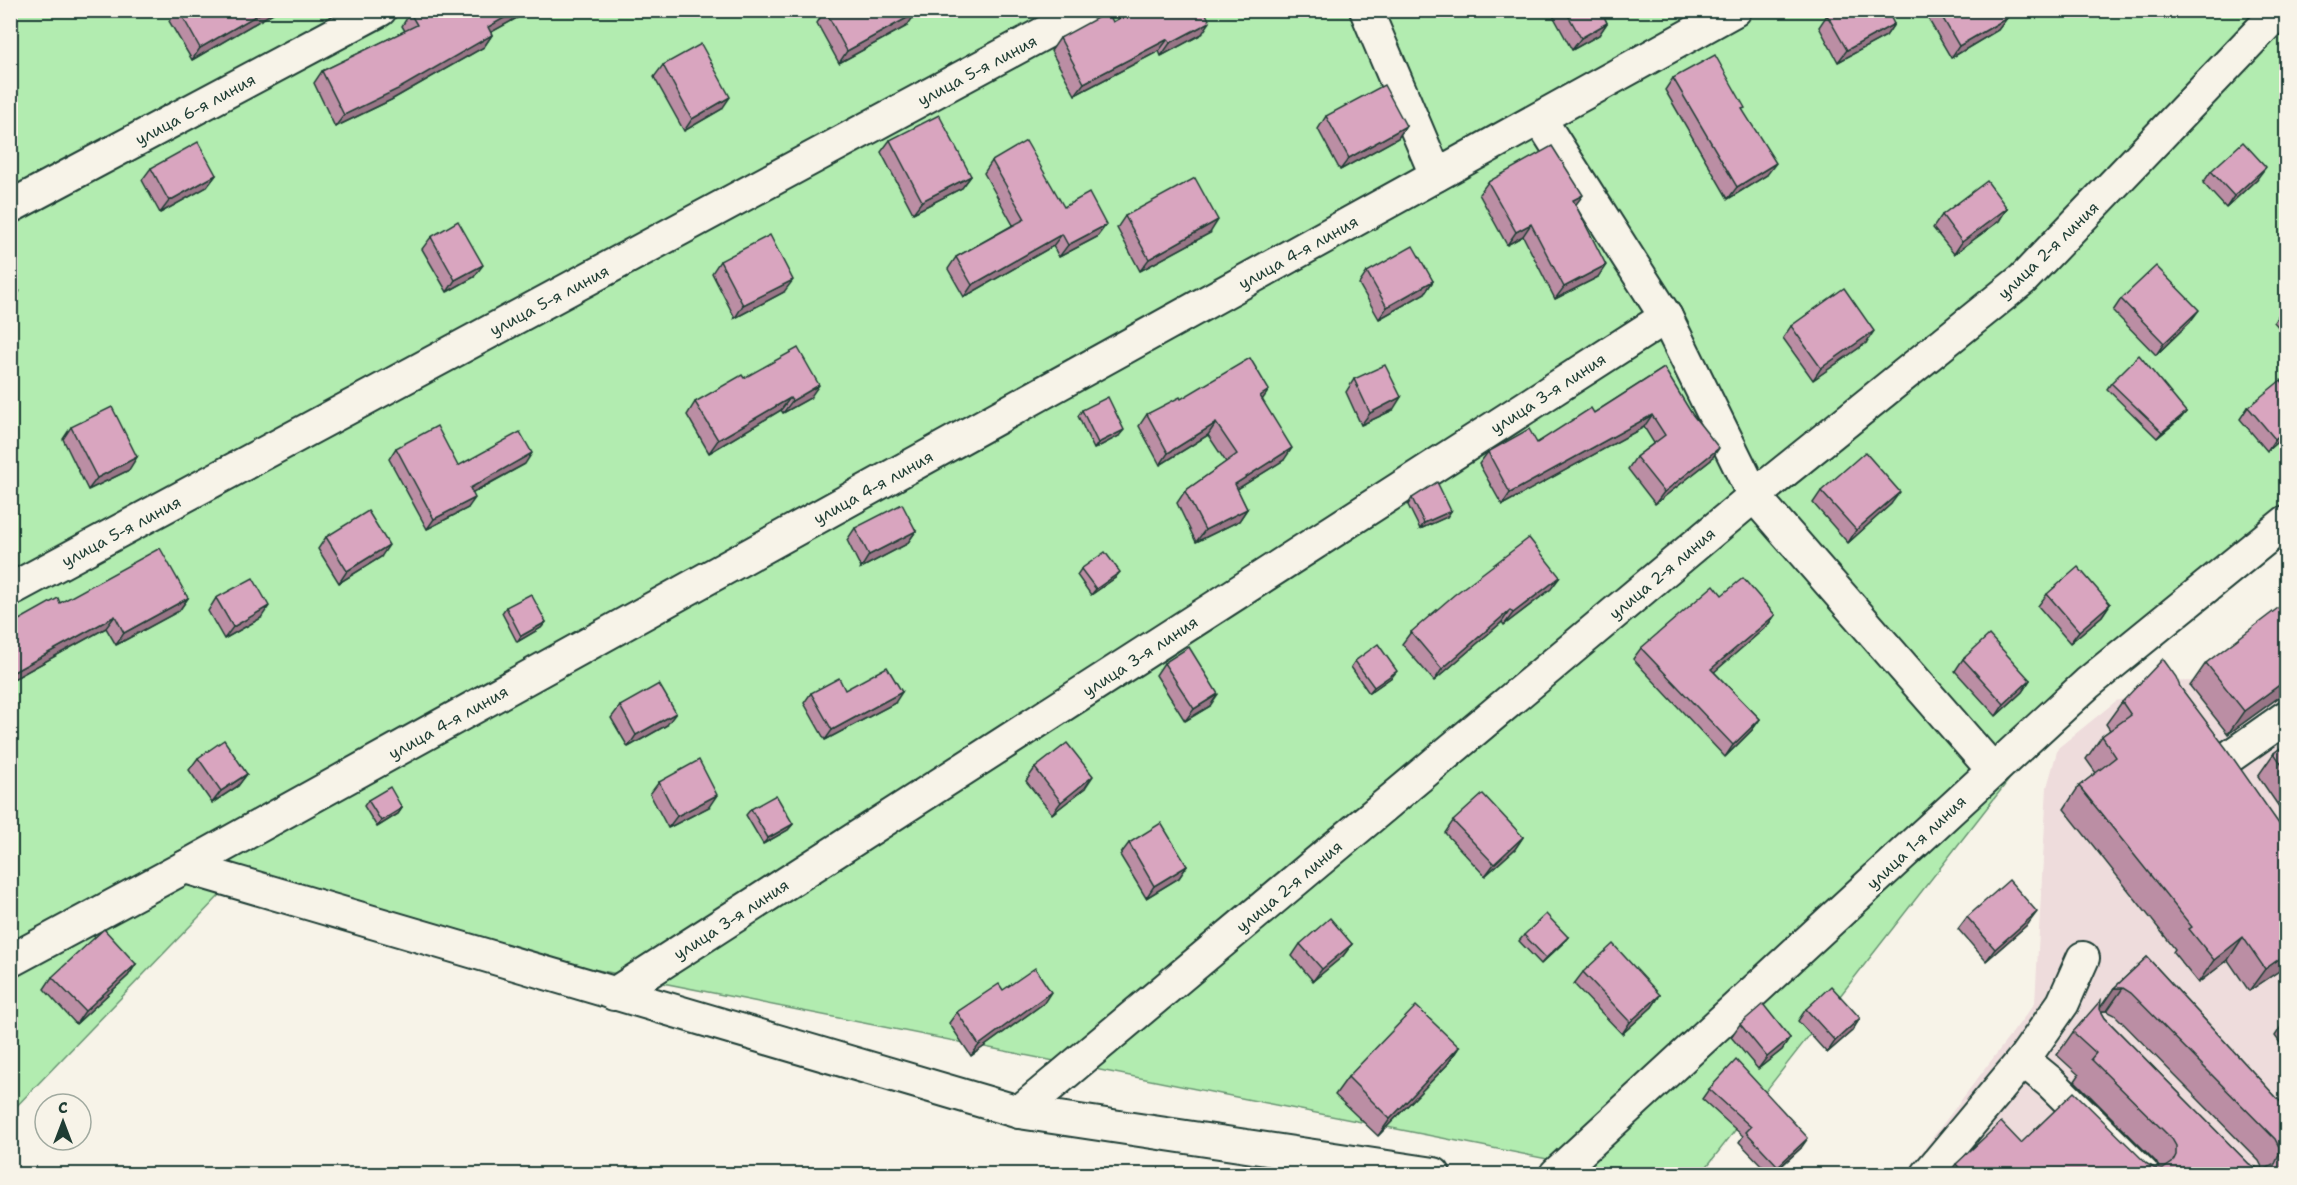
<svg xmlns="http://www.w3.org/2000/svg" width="2297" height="1185" viewBox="0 0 2297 1185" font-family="'Shantell Sans',sans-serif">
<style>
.built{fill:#eedcdc}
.green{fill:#b2ecb0;stroke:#689472;stroke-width:1.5}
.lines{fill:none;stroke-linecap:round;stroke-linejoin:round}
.minor-casing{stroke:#1f3d34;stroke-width:36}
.minor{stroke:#f7f3e8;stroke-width:32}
.wall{fill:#bb8ea4;stroke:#1f3d34;stroke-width:1.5;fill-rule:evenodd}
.shaded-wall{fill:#987486;stroke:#1f3d34;stroke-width:1.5}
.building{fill:#d9a5bf;stroke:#1f3d34;stroke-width:1.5}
.labels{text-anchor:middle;stroke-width:5;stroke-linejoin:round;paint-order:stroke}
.street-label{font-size:16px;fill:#1f3d34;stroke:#f7f3e8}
</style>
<rect width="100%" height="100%" fill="#f7f3e8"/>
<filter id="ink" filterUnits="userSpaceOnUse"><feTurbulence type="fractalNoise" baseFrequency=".0167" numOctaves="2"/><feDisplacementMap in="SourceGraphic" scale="12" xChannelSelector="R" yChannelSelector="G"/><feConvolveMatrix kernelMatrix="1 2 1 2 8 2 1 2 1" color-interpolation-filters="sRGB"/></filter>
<g filter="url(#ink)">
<path class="built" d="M2286,613V1174H1905L2035,1003L2047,787L2058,748L2116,701L2132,697L2147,682L2196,681Z"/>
<path class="green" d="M11,11H2286V520L2100,663L1701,1174H1623L220,895L11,1112Z"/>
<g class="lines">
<defs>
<g id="minor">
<path d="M1366,10L1436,175"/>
<path d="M1540,119L1666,317L1754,496L1993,770"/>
<path d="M10,207L380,10"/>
<path d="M10,590L1087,10"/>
<path d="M2225,760L2286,717"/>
<path d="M185,867L1019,1112L1434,1174"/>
<path d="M10,961L185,867L1735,10"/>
<path d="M614,994L1666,317"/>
<path d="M2023,1060L2050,1082L2143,1174"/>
<path d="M1019,1112L1754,496L2023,279L2280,10"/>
<path d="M1556,1174L2088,683L2286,522"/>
<path d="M1928,1174L2023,1060L2063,1003L2083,958"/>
</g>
</defs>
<use href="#minor" class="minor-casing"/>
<use href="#minor" class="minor"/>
</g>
<g class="wall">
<path d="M176,10H278L192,60L169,21Z"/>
<path d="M825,10L907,26L839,63L817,23Z"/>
<path d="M1552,10H1601L1607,23L1599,35L1572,50L1551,12Z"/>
<path d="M1923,10H2002L2007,18L1998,30L1951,58Z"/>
<path d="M2170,10H2183L2176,16Z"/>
<path d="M530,11L491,32L492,35L484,47L391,100L335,127L314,83L322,71L405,31L402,26L410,13Z"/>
<path d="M1827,15L1894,24L1886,36L1838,62L1819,27Z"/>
<path d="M1113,22L1202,34L1161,56L1159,51L1075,95L1051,51L1060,38Z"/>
<path d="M663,65L722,109L684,131L654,77Z"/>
<path d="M1673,78L1743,111L1767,175L1728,199L1665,90Z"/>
<path d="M1326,116L1406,126L1398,138L1340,170L1318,129Z"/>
<path d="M890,140L971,176L962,188L913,213L881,152Z"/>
<path d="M992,161L1064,207L1097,237L1059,257L1053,246L964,297L948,269L956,257L1013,225L984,173Z"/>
<path d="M151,168L216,175L207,187L160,213L142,180Z"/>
<path d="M2211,171L2257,179L2226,208L2203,183Z"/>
<path d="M1488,182L1576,205L1598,277L1555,299L1523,236L1507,245L1479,194Z"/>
<path d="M2007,208L1999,221L1954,254L1933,228L1942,215Z"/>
<path d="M1125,216L1210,233L1140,271L1117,228Z"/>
<path d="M431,237L474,277L447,292L422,249Z"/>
<path d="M720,261L784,292L735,318L712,273Z"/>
<path d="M1367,272L1433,281L1425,293L1379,319L1359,284Z"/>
<path d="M2121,299L2190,322L2156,355L2113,311Z"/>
<path d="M2286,306V336L2274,322L2282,310Z"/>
<path d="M1791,326L1866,343L1813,380L1783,338Z"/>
<path d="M1664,368L1711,460L1655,504L1628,469L1636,457L1654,443L1644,427L1502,505L1479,464L1488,452L1537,443L1594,413Z"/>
<path d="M744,378L810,398L783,413L781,410L709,453L687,415L695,402Z"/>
<path d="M1354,379L1393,410L1361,425L1346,392Z"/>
<path d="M2111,383L2186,412L2181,418L2157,438L2107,389Z"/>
<path d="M1181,399L1262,400L1284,460L1237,489L1247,509L1239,521L1196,542L1177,503L1185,491L1226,462L1208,435L1160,465L1139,426L1147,414Z"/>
<path d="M2248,407L2286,434L2267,451L2240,419Z"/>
<path d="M1082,410L1119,436L1094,449L1078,416Z"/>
<path d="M71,427L129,470L88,490L63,439Z"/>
<path d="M396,448L458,466L525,464L473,493L468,508L427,529L389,459Z"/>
<path d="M1821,491L1891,504L1848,543L1813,503Z"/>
<path d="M1412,498L1451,511L1447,517L1420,529L1408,505Z"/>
<path d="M855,528L916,531L907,544L861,568L847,540Z"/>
<path d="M326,537L381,557L339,583L318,549Z"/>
<path d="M1081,569L1115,578L1091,595L1077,575Z"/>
<path d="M1551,589L1504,625L1502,622L1434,681L1402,644L1411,632Z"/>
<path d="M2047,594L2110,604L2102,616L2070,643L2038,606Z"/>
<path d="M1722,595L1775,615L1767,626L1714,672L1760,719L1752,730L1725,757L1633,659L1641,648Z"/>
<path d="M188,598L179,611L116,645L106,628L10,681V625L60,603Z"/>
<path d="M216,598L261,618L224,639L208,611Z"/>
<path d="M506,607L546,622L541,628L517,642L502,613Z"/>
<path d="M1963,659L2030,680L2022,692L1996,716L1955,671Z"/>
<path d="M1355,661L1392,677L1369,693L1351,667Z"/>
<path d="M1164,663L1210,706L1185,721L1156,675Z"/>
<path d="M2206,663L2286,692L2228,734L2190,686Z"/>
<path d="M2180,687L2286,834V981L2279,971L2249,991L2228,960L2198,983L2173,952L2175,949L2064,809L2079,786L2096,773L2086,759L2102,736L2110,730L2106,724L2122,702Z"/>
<path d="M845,690L895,703L825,740L804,703L811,693Z"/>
<path d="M620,706L667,725L628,747L611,718Z"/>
<path d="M2286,744V817L2258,776L2274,753Z"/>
<path d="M198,758L247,774L238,786L212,803L189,770Z"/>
<path d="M1035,768L1085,788L1052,814L1026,781Z"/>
<path d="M659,782L709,807L668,828L650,794Z"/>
<path d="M368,800L402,808L398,814L377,827L364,806Z"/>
<path d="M751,809L793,824L788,830L763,844L746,815Z"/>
<path d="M1453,821L1523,837L1515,849L1485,876L1445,833Z"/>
<path d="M1129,843L1187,866L1179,878L1146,898L1120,855Z"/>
<path d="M1967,917L2028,924L1986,961L1958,929Z"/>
<path d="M1524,935L1568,937L1563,943L1541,964L1519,941Z"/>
<path d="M1300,944H1352L1343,956L1313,981L1292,956Z"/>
<path d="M2147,957L2286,1108V1174H1948L1956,1164L2021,1143L2147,1164L2154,1168L2160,1169L2156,1162L2075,1081L2079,1075L2057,1055L2073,1032L2101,1007L2114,988ZM2101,1011H2107L2115,1015L2259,1161L2263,1169L2257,1168L2249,1164L2105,1018Z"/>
<path d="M136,964L128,976L76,1024L44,989L52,977Z"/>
<path d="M1583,972L1660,995L1652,1007L1622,1034L1574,984Z"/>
<path d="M1003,990L1044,1003L971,1056L949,1023L957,1012Z"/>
<path d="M1806,1009L1860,1018L1852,1031L1827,1053L1798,1021Z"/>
<path d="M2286,1019V1051L2275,1036Z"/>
<path d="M1740,1024L1790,1038L1782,1050L1758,1069L1731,1037Z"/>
<path d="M1459,1047L1447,1065L1378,1136L1335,1095L1348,1077Z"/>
<path d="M1709,1089L1801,1148L1773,1174H1770L1739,1142L1743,1136L1702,1099Z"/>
</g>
<g class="shaded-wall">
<path d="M266,10H278L192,60L200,48Z"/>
<path d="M518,10H531L479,39L488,27Z"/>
<path d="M916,13L907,26L839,63L847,51Z"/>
<path d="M2007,18L1998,30L1951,58L1959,46Z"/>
<path d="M1210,22L1202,34L1161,56L1170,43Z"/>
<path d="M1607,23L1599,35L1572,50L1581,38Z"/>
<path d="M1894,24L1886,36L1838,62L1847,50Z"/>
<path d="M492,35L484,47L391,100L335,127L344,115Z"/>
<path d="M1168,39L1159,51L1075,95L1084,83Z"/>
<path d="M730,97L722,109L684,131L692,119Z"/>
<path d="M1406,126L1398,138L1340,170L1349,158Z"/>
<path d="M1776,163L1767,175L1728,199L1737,187Z"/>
<path d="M2266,167L2257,179L2226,208L2234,196Z"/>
<path d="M216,175L207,187L160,213L169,201Z"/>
<path d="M971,176L962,188L913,213L922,201Z"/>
<path d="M1583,195L1574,207L1573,200Z"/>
<path d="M2007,208L1999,221L1954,254L1962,242Z"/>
<path d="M1218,220L1210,233L1140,271L1149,259Z"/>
<path d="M1531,224L1523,236L1507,245L1516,232Z"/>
<path d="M1106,225L1097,237L1059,257L1068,245Z"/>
<path d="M1062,234L1053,246L964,297L972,285Z"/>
<path d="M483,265L474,277L447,292L455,280Z"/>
<path d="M1606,265L1598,277L1555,299L1564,287Z"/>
<path d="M793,280L784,292L735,318L743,305Z"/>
<path d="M1433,281L1425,293L1379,319L1387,307Z"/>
<path d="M19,292L10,305V296Z"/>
<path d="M2199,310L2190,322L2156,355L2164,343Z"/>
<path d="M1874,331L1866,343L1813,380L1821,368Z"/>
<path d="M819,385L810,398L783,413L792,401Z"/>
<path d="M1269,390L1260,403V396Z"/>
<path d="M1401,397L1393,410L1361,425L1370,413Z"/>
<path d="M790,398L781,410L709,453L718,440Z"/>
<path d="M2186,412L2181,418L2157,438L2162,432Z"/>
<path d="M1652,415L1644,427L1502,505L1510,493Z"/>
<path d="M1216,423L1208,435L1160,465L1168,453Z"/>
<path d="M2286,429V434L2267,451L2275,439Z"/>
<path d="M1124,430L1119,436L1094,449L1098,443Z"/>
<path d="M1292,448L1284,460L1226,496L1235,484Z"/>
<path d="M1719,448L1711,460L1655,504L1664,492Z"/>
<path d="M532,453L525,464L462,498L470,488Z"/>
<path d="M137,457L129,470L88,490L97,478Z"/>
<path d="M1900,492L1891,504L1848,543L1856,530Z"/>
<path d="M475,498L468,508L427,529L434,519Z"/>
<path d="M1247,509L1239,521L1196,542L1205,530Z"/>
<path d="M1451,511L1447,517L1420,529L1424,523Z"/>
<path d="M916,531L907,544L861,568L869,555Z"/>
<path d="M389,545L381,557L339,583L347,571Z"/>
<path d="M1120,572L1115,578L1091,595L1096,589Z"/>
<path d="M1560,577L1551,589L1504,625L1513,613Z"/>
<path d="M188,598L179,611L116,645L124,633Z"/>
<path d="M2110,604L2102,616L2070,643L2079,631Z"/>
<path d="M269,606L261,618L224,639L233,627Z"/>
<path d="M1510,610L1502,622L1434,681L1442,669Z"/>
<path d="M1775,615L1767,626L1704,681L1711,669Z"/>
<path d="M115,616L106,628L10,681V674Z"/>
<path d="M546,622L541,628L517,642L521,636Z"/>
<path d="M1397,671L1392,677L1369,693L1374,687Z"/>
<path d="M2030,680L2022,692L1996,716L2004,704Z"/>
<path d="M2286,680V692L2228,734L2244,711Z"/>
<path d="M902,692L895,703L825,740L832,730Z"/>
<path d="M1218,694L1210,706L1185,721L1194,709Z"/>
<path d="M676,713L667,725L628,747L636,735Z"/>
<path d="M1760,719L1752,730L1725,757L1733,745Z"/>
<path d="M247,774L238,786L212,803L221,791Z"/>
<path d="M1093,776L1085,788L1052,814L1061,802Z"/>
<path d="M717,795L709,807L668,828L677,816Z"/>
<path d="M402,808L398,814L377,827L381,821Z"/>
<path d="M793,824L788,830L763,844L768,838Z"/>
<path d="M1523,837L1515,849L1485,876L1494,864Z"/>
<path d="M1187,866L1179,878L1146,898L1154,886Z"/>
<path d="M2037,912L2028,924L1986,961L1995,949Z"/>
<path d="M1568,937L1563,943L1541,964L1546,958Z"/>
<path d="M2243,937L2228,960L2198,983L2214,960Z"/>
<path d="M1352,944L1343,956L1313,981L1322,969Z"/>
<path d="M2286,954V960L2279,971L2249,991L2265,969Z"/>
<path d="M136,964L128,976L76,1024L85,1011Z"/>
<path d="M2114,988H2123L2107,1011H2098Z"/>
<path d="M1051,992L1044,1003L971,1056L979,1045Z"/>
<path d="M1660,995L1652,1007L1622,1034L1630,1022Z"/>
<path d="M1860,1018L1852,1031L1827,1053L1835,1041Z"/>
<path d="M1790,1038L1782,1050L1758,1069L1767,1057Z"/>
<path d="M1459,1047L1447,1065L1378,1136L1390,1119Z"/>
<path d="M1808,1138L1801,1148L1772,1174L1778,1166Z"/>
</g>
<g class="building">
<path d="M179,10H266L200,48Z"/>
<path d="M416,10H518L488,27L492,35L400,88L344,115L322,71L417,25L410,13Z"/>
<path d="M825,10H914L916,13L847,51Z"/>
<path d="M1134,10H1204L1210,22L1170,43L1168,39L1084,83L1060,38L1108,12L1113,22Z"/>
<path d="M1565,10H1601L1607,23L1581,38Z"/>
<path d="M1836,10H1887L1894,24L1847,50L1827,15Z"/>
<path d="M1938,10H2002L2007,18L1959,46Z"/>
<path d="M701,44L730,97L692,119L663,65Z"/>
<path d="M1715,55L1745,108L1742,109L1776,163L1737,187L1673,78Z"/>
<path d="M1384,85L1406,126L1349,158L1326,116Z"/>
<path d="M939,115L971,176L922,201L890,140Z"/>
<path d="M1026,141L1064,207L1089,193L1106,225L1068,245L1062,234L972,285L956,257L1025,219L992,161Z"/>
<path d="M198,142L216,175L169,201L151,168Z"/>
<path d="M2243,142L2266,167L2234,196L2211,171Z"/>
<path d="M1552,146L1583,195L1573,200L1606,265L1564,287L1531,224L1516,232L1488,182Z"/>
<path d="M1195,178L1218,220L1149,259L1125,216Z"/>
<path d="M1987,181L2007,208L1962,242L1942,215Z"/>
<path d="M458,221L483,265L455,280L431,237Z"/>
<path d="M770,235L793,280L743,305L720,261Z"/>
<path d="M1413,246L1433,281L1387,307L1367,272Z"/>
<path d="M2156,266L2199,310L2164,343L2121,299Z"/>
<path d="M10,271L19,292L10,296Z"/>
<path d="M1844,288L1874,331L1821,368L1791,326Z"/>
<path d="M2286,306V314L2282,310Z"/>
<path d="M798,348L819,385L792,401L790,398L718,440L695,402L742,375L744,378Z"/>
<path d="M2139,355L2186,412L2162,432L2111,383Z"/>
<path d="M1250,358L1269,390L1260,396L1292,448L1235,484L1247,509L1205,530L1185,491L1237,454L1216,423L1168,453L1147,414L1180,397L1181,399Z"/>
<path d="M1385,365L1401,397L1370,413L1354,379Z"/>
<path d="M1664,368L1692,414L1719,448L1664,492L1636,457L1665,435L1652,415L1510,493L1488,452L1529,429L1537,443L1591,408L1594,413Z"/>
<path d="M2281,380L2286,387V429L2275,439L2248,407Z"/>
<path d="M1108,397L1124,430L1098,443L1082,410Z"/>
<path d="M112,407L137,457L97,478L71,427Z"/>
<path d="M437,426L458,466L520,432L532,453L470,488L475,498L434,519L396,448Z"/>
<path d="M1865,452L1900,492L1856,530L1821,491Z"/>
<path d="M1437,482L1451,511L1424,523L1412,498Z"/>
<path d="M902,504L916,531L869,555L855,528Z"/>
<path d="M368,511L389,545L347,571L326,537Z"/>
<path d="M1529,538L1560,577L1513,613L1510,610L1442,669L1411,632L1454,595Z"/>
<path d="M160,548L188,598L124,633L115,616L10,674V625L58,598L60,603Z"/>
<path d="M1105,552L1120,572L1096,589L1081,569Z"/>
<path d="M2078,567L2110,604L2079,631L2047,594Z"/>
<path d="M253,578L269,606L233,627L216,598Z"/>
<path d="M1743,578L1775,615L1711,669L1760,719L1733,745L1641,648L1714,585L1722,595Z"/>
<path d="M531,594L546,622L521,636L506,607Z"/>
<path d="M2286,602V680L2244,711L2206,663Z"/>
<path d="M1989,635L2030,680L2004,704L1963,659Z"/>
<path d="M1378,644L1397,671L1374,687L1355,661Z"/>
<path d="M1189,647L1218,694L1194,709L1164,663Z"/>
<path d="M2163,659L2176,677L2180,687L2226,748L2286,834V954L2265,969L2243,937L2214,960L2189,929L2192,927L2079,786L2116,757L2102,736L2131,715L2122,702Z"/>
<path d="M887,667L902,692L832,730L811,693L839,678L845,690Z"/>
<path d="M659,684L676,713L636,735L620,706Z"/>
<path d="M224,740L247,774L221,791L198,758Z"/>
<path d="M1067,743L1093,776L1061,802L1035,768Z"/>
<path d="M2286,744V771L2274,753Z"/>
<path d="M699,760L717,795L677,816L659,782Z"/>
<path d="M390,787L402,808L381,821L368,800Z"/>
<path d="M1483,794L1523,837L1494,864L1453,821Z"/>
<path d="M776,795L793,824L768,838L751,809Z"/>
<path d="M1161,823L1187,866L1154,886L1129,843Z"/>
<path d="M2009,880L2037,912L1995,949L1967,917Z"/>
<path d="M1546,914L1568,937L1546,958L1524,935Z"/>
<path d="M1330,918L1352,944L1322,969L1300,944Z"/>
<path d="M104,929L136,964L85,1011L52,977Z"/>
<path d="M1613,944L1660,995L1630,1022L1583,972Z"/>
<path d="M2147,957L2286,1108V1174H1958L1962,1171L1956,1164L2001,1122L2021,1143L2074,1092L2147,1164L2154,1168L2163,1169L2172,1163L2176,1155V1146L2172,1139L2091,1059L2096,1053L2073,1032L2101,1000L2100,1009L2105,1018L2249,1164L2257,1168L2266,1169L2275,1164L2279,1155V1147L2275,1139L2131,993L2123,988H2114Z"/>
<path d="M1035,968L1051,992L979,1045L957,1012L999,984L1003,990Z"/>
<path d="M1831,986L1860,1018L1835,1041L1806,1009Z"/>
<path d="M1763,1004L1790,1038L1767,1057L1740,1024Z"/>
<path d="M1416,1006L1459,1047L1390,1119L1348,1077Z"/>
<path d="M1736,1060L1808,1138L1778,1166L1746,1132L1751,1127L1709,1089Z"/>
</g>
</g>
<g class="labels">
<g class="street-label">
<text transform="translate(977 70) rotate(-28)" y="6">улица 5-я линия</text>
<text transform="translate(195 109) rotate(-28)" y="6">улица 6-я линия</text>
<text transform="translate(2048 250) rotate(-44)" y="6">улица 2-я линия</text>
<text transform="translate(1298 252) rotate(-29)" y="6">улица 4-я линия</text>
<text transform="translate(549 300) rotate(-28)" y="6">улица 5-я линия</text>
<text transform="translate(1548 393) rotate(-33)" y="6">улица 3-я линия</text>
<text transform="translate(873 487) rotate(-29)" y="6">улица 4-я линия</text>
<text transform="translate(121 531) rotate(-28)" y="6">улица 5-я линия</text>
<text transform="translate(1662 573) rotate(-40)" y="6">улица 2-я линия</text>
<text transform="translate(1140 656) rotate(-33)" y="6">улица 3-я линия</text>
<text transform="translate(448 722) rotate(-29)" y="6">улица 4-я линия</text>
<text transform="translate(1916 842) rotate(-43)" y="6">улица 1-я линия</text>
<text transform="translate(1289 886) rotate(-40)" y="6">улица 2-я линия</text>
<text transform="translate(731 919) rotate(-33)" y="6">улица 3-я линия</text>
</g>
</g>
<rect width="2297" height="1185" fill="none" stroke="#f7f3e8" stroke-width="36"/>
<rect x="18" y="18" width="2261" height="1149" fill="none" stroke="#1f3d34" stroke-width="2" filter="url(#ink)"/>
<g transform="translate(63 1122)"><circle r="28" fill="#f7f3e8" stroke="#a1aaa0" stroke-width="1.5"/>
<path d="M0-4.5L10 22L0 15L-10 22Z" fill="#1f3d34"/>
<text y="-9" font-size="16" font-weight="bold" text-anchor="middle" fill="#1f3d34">С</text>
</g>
</svg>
